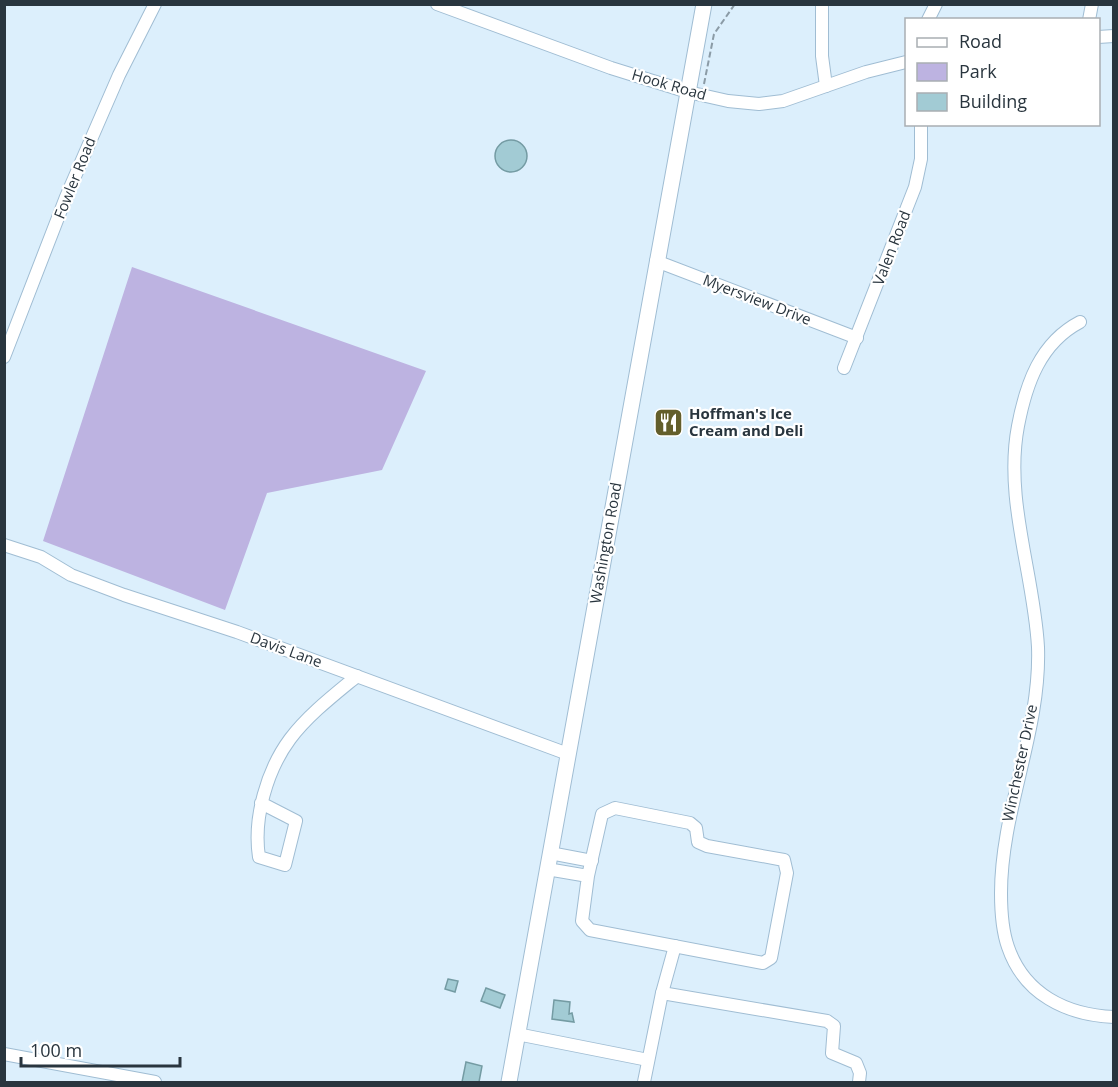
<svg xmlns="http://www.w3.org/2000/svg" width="1118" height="1087" viewBox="0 0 1118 1087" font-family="'Open Sans',sans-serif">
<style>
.green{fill:#bdb3e1}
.building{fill:#a2cbd4;stroke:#749ba3;stroke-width:1.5}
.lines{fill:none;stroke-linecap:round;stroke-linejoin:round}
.minor-casing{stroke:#a0bdd3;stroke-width:14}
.major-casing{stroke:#a0bdd3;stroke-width:17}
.path{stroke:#8b9ba6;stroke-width:2;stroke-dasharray:6 3;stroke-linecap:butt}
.minor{stroke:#fff;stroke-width:12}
.major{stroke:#fff;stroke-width:15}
.labels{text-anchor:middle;stroke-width:4.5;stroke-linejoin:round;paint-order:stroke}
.street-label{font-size:15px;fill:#29353e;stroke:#fff}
.poi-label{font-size:15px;font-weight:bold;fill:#29353e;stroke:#fff;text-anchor:start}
</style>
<rect width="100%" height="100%" fill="#dceffc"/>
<path class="green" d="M132,267L426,371L382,470L267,493L225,610L43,541Z"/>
<g class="building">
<circle cx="511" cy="156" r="16"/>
<path d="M448,979L458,981L455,992L445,989Z"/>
<path d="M486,988L505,995L500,1008L481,1001Z"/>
<path d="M554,1000L570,1002L569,1014L572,1013L574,1022L552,1019Z"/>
<path d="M466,1062L482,1066L479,1082H462Z"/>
</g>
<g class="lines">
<defs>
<g id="minor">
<path d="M437,4L611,68L688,92L728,101L759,104L783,101L866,72L906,62"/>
<path d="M822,4V56L826,86"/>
<path d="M928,20L936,4"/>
<path d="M1089,20L1092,4"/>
<path d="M1098,37L1114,36"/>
<path d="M656,261L857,338"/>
<path d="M1080,322C1040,343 1026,384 1018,426C1004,499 1034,574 1038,647C1041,731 1001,810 1001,893C1001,911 1002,930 1008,947C1024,994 1066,1015 1114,1017"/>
<path d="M4,357L66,197L119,75L155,4"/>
<path d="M844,368L915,187L921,159V124"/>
<path d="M4,545L41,557L71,575L124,595L237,632L568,754"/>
<path d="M261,803L296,821L285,865L259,857C253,818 267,770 290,739C308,715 334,695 357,676"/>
<path d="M550,853L592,861"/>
<path d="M547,869L588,876L582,921L590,930L763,963L771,958L787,873L784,860L707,846L698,842L696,828L690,823L615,808L602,814L588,876"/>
<path d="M662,993L675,946"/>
<path d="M517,1034L648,1060"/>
<path d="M4,1054L155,1082"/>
<path d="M644,1082L662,993L827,1021L834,1026L832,1053L856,1063L860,1073L859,1082"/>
</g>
<path id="major" d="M509,1082L704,4"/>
</defs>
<use href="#minor" class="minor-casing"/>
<use href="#major" class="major-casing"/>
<path class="path" d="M704,84L714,34L735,4"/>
<use href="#minor" class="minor"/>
<use href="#major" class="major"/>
</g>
<defs>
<symbol id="restaurant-square" viewBox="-11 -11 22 22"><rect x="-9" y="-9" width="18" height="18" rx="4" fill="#635e2b" stroke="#fff"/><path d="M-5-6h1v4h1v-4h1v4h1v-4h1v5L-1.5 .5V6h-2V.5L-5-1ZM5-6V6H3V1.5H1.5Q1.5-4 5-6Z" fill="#fff"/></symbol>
</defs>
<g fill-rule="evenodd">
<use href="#restaurant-square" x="652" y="406" width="33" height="33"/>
</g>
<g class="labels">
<g class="street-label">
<text transform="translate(669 85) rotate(16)" y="5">Hook Road</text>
<text transform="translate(75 178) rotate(-68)" y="5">Fowler Road</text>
<text transform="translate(892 248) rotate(-69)" y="5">Valen Road</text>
<text transform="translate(757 300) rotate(21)" y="5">Myersview Drive</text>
<text transform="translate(606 543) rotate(-80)" y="5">Washington Road</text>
<text transform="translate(286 650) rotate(20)" y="5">Davis Lane</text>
<text transform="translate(1020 763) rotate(-78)" y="5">Winchester Drive</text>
</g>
<g class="poi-label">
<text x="689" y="419">Hoffman's Ice<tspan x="689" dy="17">Cream and Deli</tspan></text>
</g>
</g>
<rect width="1118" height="1087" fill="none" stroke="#29353e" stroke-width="12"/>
<rect x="905" y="18" width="195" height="108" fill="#ffffff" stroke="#a9aeb2" stroke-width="1.5"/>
<rect x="917" y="38" width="30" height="9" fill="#ffffff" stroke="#a9aeb2" stroke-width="1.5"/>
<text x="959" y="48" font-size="18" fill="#29353e">Road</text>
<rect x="917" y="63" width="30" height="18" fill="#bdb3e1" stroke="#a9aeb2" stroke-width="1.5"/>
<text x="959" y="78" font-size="18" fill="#29353e">Park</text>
<rect x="917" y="93" width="30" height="18" fill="#a2cbd4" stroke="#a9aeb2" stroke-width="1.5"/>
<text x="959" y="108" font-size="18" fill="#29353e">Building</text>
<path d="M21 1057v9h159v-9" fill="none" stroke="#29353e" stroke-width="3"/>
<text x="30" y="1057" font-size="18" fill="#29353e" stroke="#ffffff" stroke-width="4.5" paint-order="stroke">100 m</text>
</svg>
